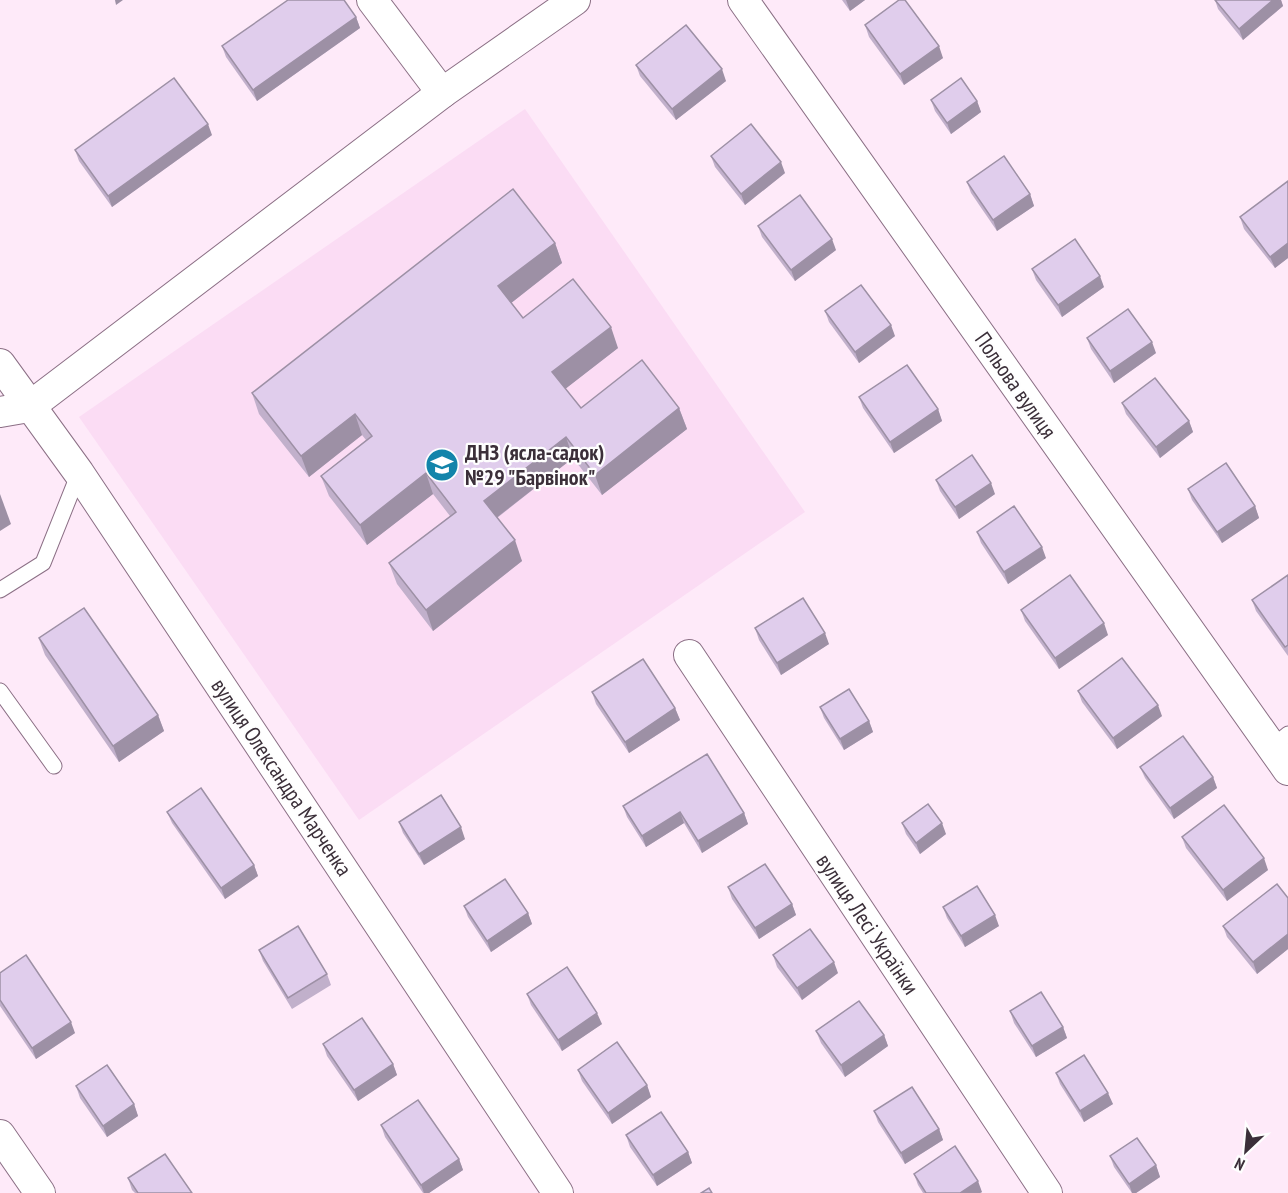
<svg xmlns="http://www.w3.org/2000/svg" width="1288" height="1193" viewBox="0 0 1288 1193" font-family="'PT Sans Narrow',sans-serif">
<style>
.built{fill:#fbdcf4}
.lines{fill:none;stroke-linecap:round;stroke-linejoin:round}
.lane-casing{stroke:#8b6f85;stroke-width:17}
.street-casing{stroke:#8b6f85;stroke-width:32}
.lane{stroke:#fff;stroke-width:15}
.street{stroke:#fff;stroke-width:30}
.wall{fill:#c1b0cb}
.shaded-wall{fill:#9d90a5}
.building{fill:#e0cdec;stroke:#9d90a5;stroke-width:1.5}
.labels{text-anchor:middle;stroke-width:4.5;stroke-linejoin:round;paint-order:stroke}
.street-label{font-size:22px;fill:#3b2f39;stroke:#fefefe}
.poi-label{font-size:22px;font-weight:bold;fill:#3b2f39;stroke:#fefefe;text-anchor:start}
</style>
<rect width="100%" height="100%" fill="#feeaf9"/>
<path class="built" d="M525,109L805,512L359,820L79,417Z"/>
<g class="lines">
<defs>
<g id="lane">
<path d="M0,590L43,563L79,473"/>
<path d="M0,691L54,766"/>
<path d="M1272,747L1288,734"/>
</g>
<g id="street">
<path d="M372,0L442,93"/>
<path d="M743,0L1288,770"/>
<path d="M0,364L79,473L558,1193"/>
<path d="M0,412L29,407L442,93L575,0"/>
<path d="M689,655L1047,1193"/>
<path d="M0,1135L40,1193"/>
</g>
</defs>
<use href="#lane" class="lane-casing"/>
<use href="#street" class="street-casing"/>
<use href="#lane" class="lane"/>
<use href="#street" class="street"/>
</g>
<g class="wall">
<path d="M842,0H865L850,11Z"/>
<path d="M1215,0H1281L1283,6L1243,40L1218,9Z"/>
<path d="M356,17L360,28L257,101L226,57L222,46Z"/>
<path d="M865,25L943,58L904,85L869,37Z"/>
<path d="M636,65L726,81L676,120L640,76Z"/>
<path d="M931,100L977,101L981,112L951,134L935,111Z"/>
<path d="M212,135L112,207L79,161L75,150Z"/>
<path d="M711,156L785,173L745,205L715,167Z"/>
<path d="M1288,181V258L1275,268L1244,229L1240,217Z"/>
<path d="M967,182L1030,194L1034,206L997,231L971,193Z"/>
<path d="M758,226L836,250L795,281L762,237Z"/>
<path d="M555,243L562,263L511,303L523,318L618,348L565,389L581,408H679L687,429L602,495L573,458L497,518L522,561L433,631L397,584L389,563L450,516L433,494L367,545L329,496L321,476L366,440L362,435L309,477L259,414L252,393Z"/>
<path d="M1032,269L1104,287L1062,317L1036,280Z"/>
<path d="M825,311L895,336L859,363L829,322Z"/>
<path d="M1087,338L1156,353L1114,383L1091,349Z"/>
<path d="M859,397L938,409L942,421L894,453L863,408Z"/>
<path d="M1122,403L1189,421L1193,432L1160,458L1126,414Z"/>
<path d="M936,480L995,494L959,519L940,491Z"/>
<path d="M1188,489L1255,506L1259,518L1222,543L1192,500Z"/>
<path d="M977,532L1046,558L1008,584L981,543Z"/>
<path d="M1288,575V656L1256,611L1252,600Z"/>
<path d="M1021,610L1108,635L1059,669L1025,621Z"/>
<path d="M755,628L829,644L781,675L759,640Z"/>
<path d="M39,639L158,715L164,731L119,762L45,655Z"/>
<path d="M1078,691L1162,716L1117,749L1082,702Z"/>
<path d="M592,692L675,708L680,720L629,753L596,704Z"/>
<path d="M820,707L869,721L873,732L844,750L824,718Z"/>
<path d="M1140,767L1213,777L1217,788L1174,819L1145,778Z"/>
<path d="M623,806L744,813L748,824L702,853L684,823L646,847L627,817Z"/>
<path d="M167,812L254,865L258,876L225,899L172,823Z"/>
<path d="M399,822L465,839L424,865L403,833Z"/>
<path d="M902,823L946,834L920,854L906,834Z"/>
<path d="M1182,837L1268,870L1227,901L1186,848Z"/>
<path d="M728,887L792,904L796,915L759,939L732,899Z"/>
<path d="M1288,898V949L1257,974L1227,937L1223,926Z"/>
<path d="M464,906L528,913L532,924L491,952L468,917Z"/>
<path d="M943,907L999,926L965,947L947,918Z"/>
<path d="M259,950L327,974L331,985L292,1009L263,961Z"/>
<path d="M773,955L838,973L802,1000L777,967Z"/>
<path d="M0,973L75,1033L36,1059L0,1006Z"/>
<path d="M527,994L602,1024L562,1051L531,1005Z"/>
<path d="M1010,1011L1063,1027L1067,1038L1036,1057L1014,1023Z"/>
<path d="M816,1031L884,1035L888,1046L845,1077L821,1043Z"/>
<path d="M323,1044L393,1064L397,1075L358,1101L327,1056Z"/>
<path d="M578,1070L647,1085L651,1097L612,1124L582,1081Z"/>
<path d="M1056,1073L1113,1104L1084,1122L1060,1084Z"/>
<path d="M76,1086L134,1104L138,1116L107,1137L80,1098Z"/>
<path d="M874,1111L939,1129L943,1140L905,1164L878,1122Z"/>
<path d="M381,1125L459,1159L463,1170L429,1193H423L385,1137Z"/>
<path d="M626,1135L688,1152L692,1163L657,1186L630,1147Z"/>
<path d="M1110,1156L1156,1165L1160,1177L1136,1193H1132L1114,1167Z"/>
<path d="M914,1174L982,1192L980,1193H923L918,1185Z"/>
<path d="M128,1178L192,1193H135L132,1190Z"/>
</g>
<g class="shaded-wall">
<path d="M115,0H123L116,5Z"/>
<path d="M846,0H865L850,11Z"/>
<path d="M1273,0H1281L1283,6L1243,40L1239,29Z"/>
<path d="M356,17L360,28L257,101L253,90Z"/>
<path d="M939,46L943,58L904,85L900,74Z"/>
<path d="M722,69L726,81L676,120L672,109Z"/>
<path d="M977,101L981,112L951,134L947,123Z"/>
<path d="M208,124L212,135L112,207L108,196Z"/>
<path d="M781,162L785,173L745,205L741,194Z"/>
<path d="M1030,194L1034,206L997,231L993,220Z"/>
<path d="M832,239L836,250L795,281L791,270Z"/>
<path d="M555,243L562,263L506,307L498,286Z"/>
<path d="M1288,243V258L1275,268L1270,257Z"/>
<path d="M1100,276L1104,287L1062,317L1058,305Z"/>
<path d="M891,325L895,336L859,363L855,352Z"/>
<path d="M611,327L618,348L560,393L552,372Z"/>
<path d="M1152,342L1156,353L1114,383L1110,371Z"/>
<path d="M679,408L687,429L602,495L595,475Z"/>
<path d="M938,409L942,421L894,453L890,442Z"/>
<path d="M355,414L362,435L309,477L301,456Z"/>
<path d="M1189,421L1193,432L1160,458L1156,447Z"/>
<path d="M566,437L573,458L491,522L484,501Z"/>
<path d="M426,473L433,494L367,545L360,525Z"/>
<path d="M991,483L995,494L959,519L955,507Z"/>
<path d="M0,494L11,524L0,531Z"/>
<path d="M1255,506L1259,518L1222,543L1217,532Z"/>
<path d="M515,540L522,561L433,631L426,610Z"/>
<path d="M1042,547L1046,558L1008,584L1004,572Z"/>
<path d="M1104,623L1108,635L1059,669L1055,658Z"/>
<path d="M825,633L829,644L781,675L777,663Z"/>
<path d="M1158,705L1162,716L1117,749L1113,738Z"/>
<path d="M675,708L680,720L629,753L625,742Z"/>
<path d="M158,715L164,731L119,762L113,746Z"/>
<path d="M869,721L873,732L844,750L840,739Z"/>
<path d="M1213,777L1217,788L1174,819L1170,808Z"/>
<path d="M680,812L684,823L646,847L642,836Z"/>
<path d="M744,813L748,824L702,853L698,841Z"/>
<path d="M942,823L946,834L920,854L916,843Z"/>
<path d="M461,827L465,839L424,865L419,854Z"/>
<path d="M1264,858L1268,870L1227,901L1223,890Z"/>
<path d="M254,865L258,876L225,899L221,888Z"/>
<path d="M792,904L796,915L759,939L755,928Z"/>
<path d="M528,913L532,924L491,952L487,941Z"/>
<path d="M995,915L999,926L965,947L961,936Z"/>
<path d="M1288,934V949L1257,974L1253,962Z"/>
<path d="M834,962L838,973L802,1000L797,988Z"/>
<path d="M597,1013L602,1024L562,1051L558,1040Z"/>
<path d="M71,1022L75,1033L36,1059L32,1048Z"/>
<path d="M1063,1027L1067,1038L1036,1057L1032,1046Z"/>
<path d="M884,1035L888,1046L845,1077L841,1065Z"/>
<path d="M393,1064L397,1075L358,1101L354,1090Z"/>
<path d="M647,1085L651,1097L612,1124L608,1113Z"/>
<path d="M1108,1093L1113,1104L1084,1122L1080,1111Z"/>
<path d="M134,1104L138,1116L107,1137L103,1126Z"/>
<path d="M939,1129L943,1140L905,1164L901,1153Z"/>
<path d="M688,1152L692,1163L657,1186L653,1175Z"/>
<path d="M459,1159L463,1170L429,1193H424L421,1185Z"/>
<path d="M1156,1165L1160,1177L1136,1193H1132L1129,1184Z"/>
<path d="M978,1181L982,1192L980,1193H960Z"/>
</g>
<g class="building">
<path d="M288,0H344L356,17L253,90L222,46Z"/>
<path d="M899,0H905L939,46L900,74L865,25Z"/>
<path d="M1215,0H1273L1239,29Z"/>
<path d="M686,25L722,69L672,109L636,65Z"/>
<path d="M174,78L208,124L108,196L75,150Z"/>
<path d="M961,78L977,101L947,123L931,100Z"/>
<path d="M751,124L781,162L741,194L711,156Z"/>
<path d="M1004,156L1030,194L993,220L967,182Z"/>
<path d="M1288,181V243L1270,257L1240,217Z"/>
<path d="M513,189L555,243L498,286L523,318L573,279L611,327L552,372L581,408L642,360L679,408L595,475L566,437L484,501L515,540L426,610L389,563L456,512L426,473L360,525L321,476L372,436L355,414L301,456L252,393Z"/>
<path d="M800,195L832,239L791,270L758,226Z"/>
<path d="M1075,239L1100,276L1058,305L1032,269Z"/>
<path d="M861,285L891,325L855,352L825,311Z"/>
<path d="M1128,309L1152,342L1110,371L1087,338Z"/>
<path d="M907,365L938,409L890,442L859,397Z"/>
<path d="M1155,378L1189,421L1156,447L1122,403Z"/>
<path d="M972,455L991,483L955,507L936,480Z"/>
<path d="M1226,463L1255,506L1217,532L1188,489Z"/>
<path d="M1014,506L1042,547L1004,572L977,532Z"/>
<path d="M1070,575L1104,623L1055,658L1021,610Z"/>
<path d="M1288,575V645L1285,647L1252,600Z"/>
<path d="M803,598L825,633L777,663L755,628Z"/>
<path d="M84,608L158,715L113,746L39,638Z"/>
<path d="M1122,658L1158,705L1113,738L1078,691Z"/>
<path d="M643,659L675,708L625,742L592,692Z"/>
<path d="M849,689L869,721L840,739L820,707Z"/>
<path d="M1183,736L1213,777L1170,808L1140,767Z"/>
<path d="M707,754L744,813L698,841L680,812L642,836L623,806Z"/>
<path d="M201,788L254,865L221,888L167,812Z"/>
<path d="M441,795L461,827L419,854L399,822Z"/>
<path d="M928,804L942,823L916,843L902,823Z"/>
<path d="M1224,805L1264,858L1223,890L1182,837Z"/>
<path d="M765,864L792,904L755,928L728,887Z"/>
<path d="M505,879L528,913L487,941L464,906Z"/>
<path d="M1277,884L1288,898V934L1253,962L1223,926Z"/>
<path d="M977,886L995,915L961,936L943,907Z"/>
<path d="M298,926L327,974L288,998L259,950Z"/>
<path d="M810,929L834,962L797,988L773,955Z"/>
<path d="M26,955L71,1022L32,1048L0,1000V973Z"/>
<path d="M567,967L597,1013L558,1040L527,994Z"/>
<path d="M1041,992L1063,1027L1032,1046L1010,1011Z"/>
<path d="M859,1001L884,1035L841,1065L816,1031Z"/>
<path d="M362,1018L393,1064L354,1090L323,1044Z"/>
<path d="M617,1042L647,1085L608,1113L578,1070Z"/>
<path d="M1084,1055L1108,1093L1080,1111L1056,1073Z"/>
<path d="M107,1065L134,1104L103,1126L76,1086Z"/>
<path d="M912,1087L939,1129L901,1153L874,1111Z"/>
<path d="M418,1100L459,1159L421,1185L381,1125Z"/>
<path d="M661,1112L688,1152L653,1175L626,1135Z"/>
<path d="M1137,1138L1156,1165L1129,1184L1110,1156Z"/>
<path d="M955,1146L978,1181L960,1193H926L914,1174Z"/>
<path d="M165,1154L192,1193H138L128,1178Z"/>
<path d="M709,1188L712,1193H701Z"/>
</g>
<defs>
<symbol id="school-disc" viewBox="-11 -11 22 22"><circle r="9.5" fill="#1384aa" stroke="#fefefe"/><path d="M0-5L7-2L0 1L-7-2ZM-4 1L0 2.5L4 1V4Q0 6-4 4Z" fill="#fff"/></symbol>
</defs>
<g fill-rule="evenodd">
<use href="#school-disc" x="423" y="446" width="38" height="38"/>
</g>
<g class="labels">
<g class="street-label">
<text transform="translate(1016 385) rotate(55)" y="8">Польова вулиця</text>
<text transform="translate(282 777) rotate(56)" y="8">вулиця Олександра Марченка</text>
<text transform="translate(868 924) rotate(56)" y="8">вулиця Лесі Українки</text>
</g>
<g class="poi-label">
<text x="465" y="460">ДНЗ (ясла-садок)<tspan x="465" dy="25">№29 "Барвінок"</tspan></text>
</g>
</g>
<g transform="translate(1246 1151) rotate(206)" stroke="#fefefe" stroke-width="4.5" paint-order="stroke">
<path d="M0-4.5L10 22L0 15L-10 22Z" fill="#3b2f39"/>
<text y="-9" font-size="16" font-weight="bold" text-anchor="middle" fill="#3b2f39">N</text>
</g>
</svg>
